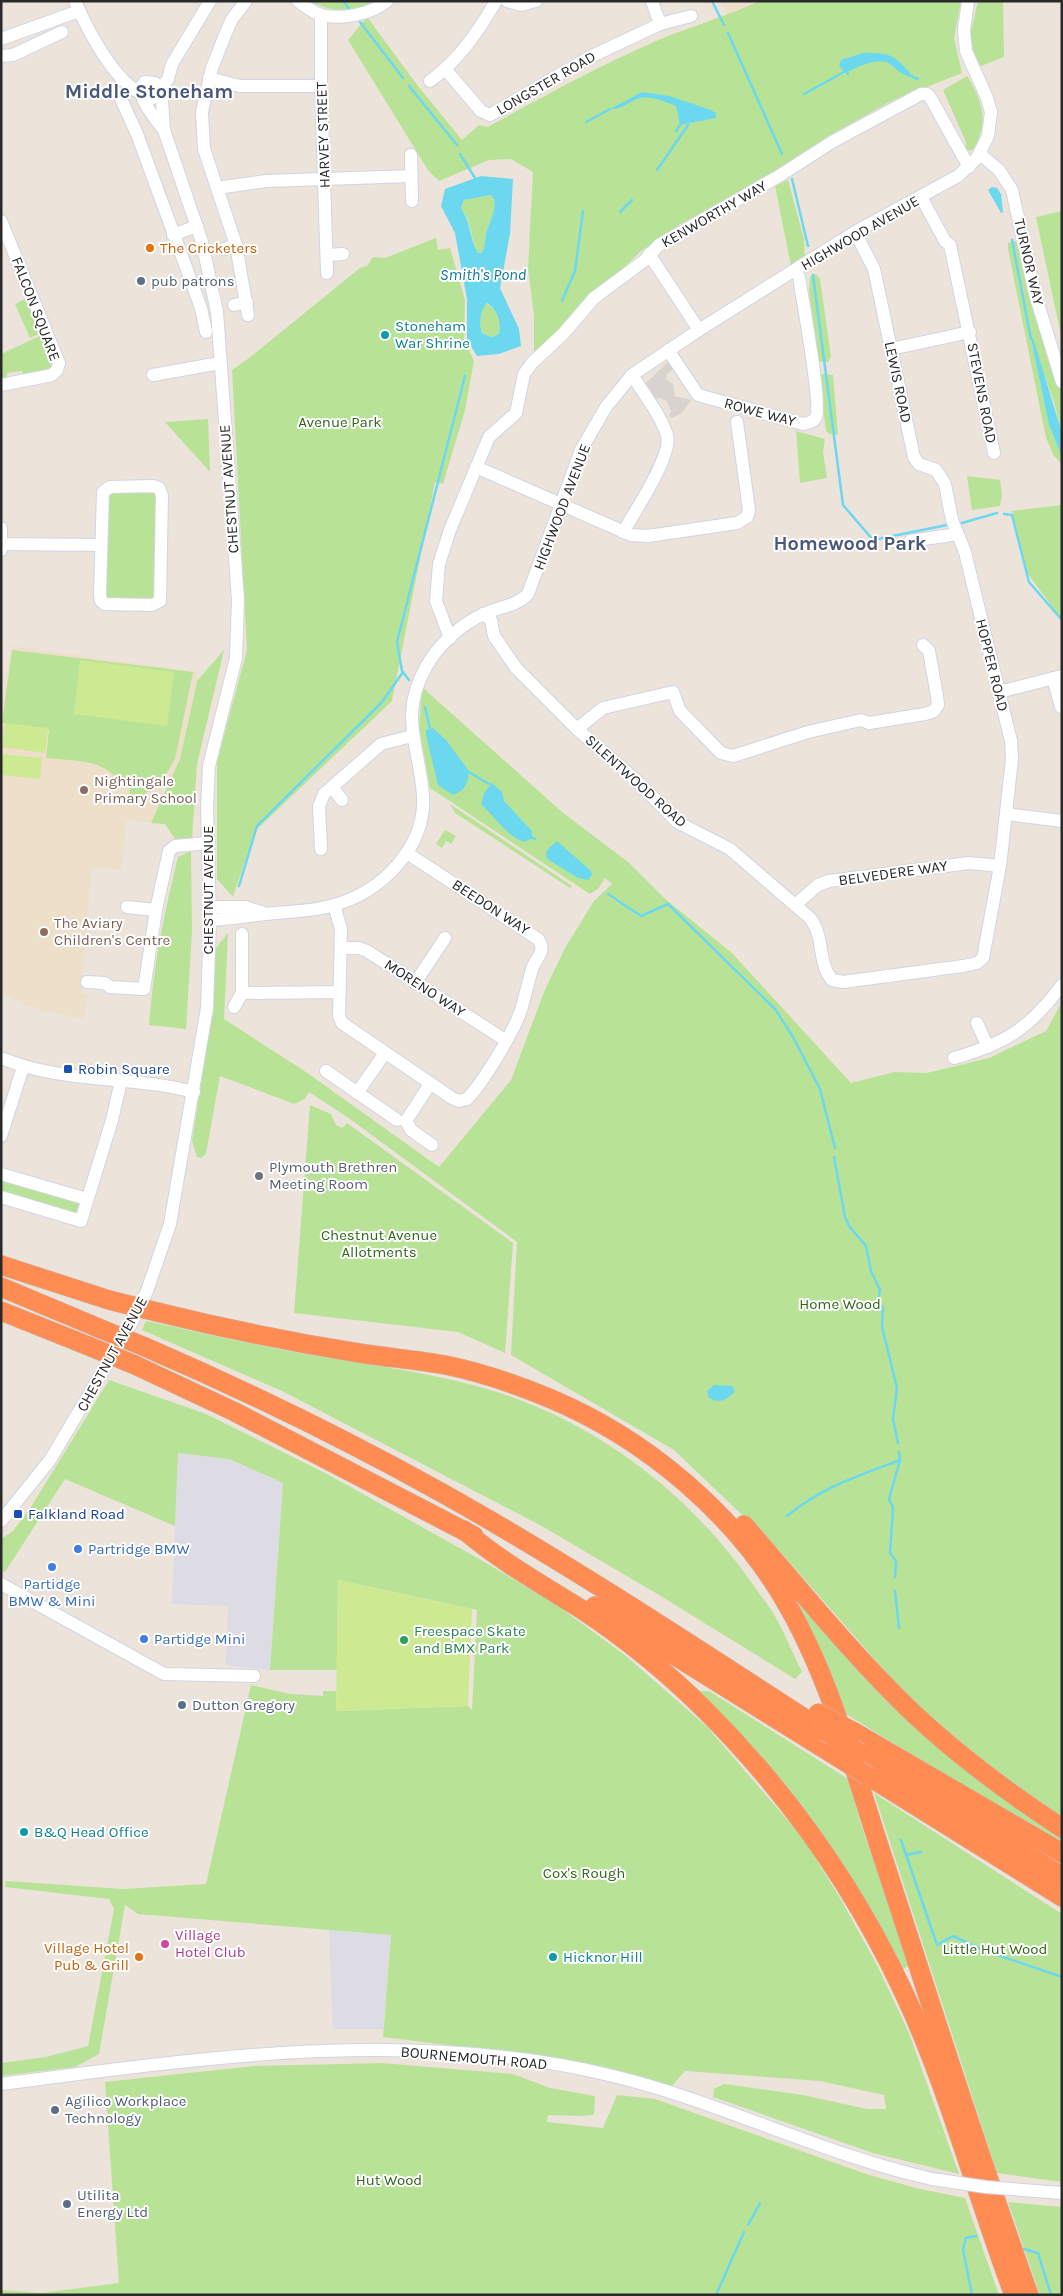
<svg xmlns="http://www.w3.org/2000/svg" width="1063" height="2296" viewBox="0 0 1063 2296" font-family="Karla,sans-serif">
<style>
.industrial{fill:#dddce4}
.education{fill:#eedfca}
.green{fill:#b8e396}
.pitch{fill:#cdea92}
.plaza{fill:#d8d3ce}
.water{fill:#6cd8ef;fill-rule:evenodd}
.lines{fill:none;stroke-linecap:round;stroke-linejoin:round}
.stream{stroke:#6cd8ef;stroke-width:2.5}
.minor-casing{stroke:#d0d5e2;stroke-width:14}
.highway-casing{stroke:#c3c3c3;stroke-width:20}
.minor{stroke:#fff;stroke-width:12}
.highway{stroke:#ff8d53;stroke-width:19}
.minor-bridge-casing{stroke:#d0d5e2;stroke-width:14;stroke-linecap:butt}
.highway-bridge-casing{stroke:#c3c3c3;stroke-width:20;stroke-linecap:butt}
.minor-bridge{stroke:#fff;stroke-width:12}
.highway-bridge{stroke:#ff8d53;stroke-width:19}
.food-dot{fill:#e8710a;stroke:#fff;stroke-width:2}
.service-dot{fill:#5c6f8a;stroke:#fff;stroke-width:2}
.culture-dot{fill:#0f9aa8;stroke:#fff;stroke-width:2}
.education-dot{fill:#8d6e63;stroke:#fff;stroke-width:2}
.transit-dot{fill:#1a4fb4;stroke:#fff;stroke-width:2}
.worship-dot{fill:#6b7280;stroke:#fff;stroke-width:2}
.shop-dot{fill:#3f7fe0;stroke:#fff;stroke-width:2}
.leisure-dot{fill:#2e9e5b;stroke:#fff;stroke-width:2}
.hotel-dot{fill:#d1479c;stroke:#fff;stroke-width:2}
.labels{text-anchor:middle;stroke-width:4;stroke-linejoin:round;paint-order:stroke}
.street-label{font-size:15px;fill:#292929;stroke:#fff}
.food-label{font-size:15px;fill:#c56008;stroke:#fff;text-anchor:start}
.service-label{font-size:15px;fill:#4e5e75;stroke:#fff;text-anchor:start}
.culture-label{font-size:15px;fill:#0d838f;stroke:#fff;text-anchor:start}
.park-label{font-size:15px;fill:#306619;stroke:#fff}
.education-label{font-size:15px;fill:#785e54;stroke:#fff;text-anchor:start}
.transit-label{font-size:15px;fill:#164399;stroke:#fff;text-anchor:start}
.worship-label{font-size:15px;fill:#5b616d;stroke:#fff;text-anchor:start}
.shop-label{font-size:15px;fill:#366cbe;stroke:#fff;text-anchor:start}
.leisure-label{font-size:15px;fill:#27864d;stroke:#fff;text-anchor:start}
.hotel-label{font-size:15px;fill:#b23c85;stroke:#fff;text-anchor:start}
.water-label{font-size:16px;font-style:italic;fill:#0c769a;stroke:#fff}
.district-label{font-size:20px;font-weight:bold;fill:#49577a;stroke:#fff}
</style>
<rect width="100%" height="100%" fill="#ece3db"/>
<g class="industrial">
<path d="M178,1453L229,1459L283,1483L270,1670L226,1665L228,1606L172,1604Z"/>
<path d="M329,1930L391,1935L383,2029H333Z"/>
</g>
<g class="education">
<path d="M720,1H760L728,16Z"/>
<path d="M11,646L198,672L180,759L152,823L126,820L122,870L92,867L81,993L87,995L84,1019L43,1011L21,1003L1,992V721Z"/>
</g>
<g class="green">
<path d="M310,1H373C354,14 330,12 310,1Z"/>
<path d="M760,1H961L954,38L962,73L891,101L825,138L814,150L679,225L641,251L534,354V316L528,267L533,172L511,159L489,160L439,181L428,170L348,40L367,17L418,86L462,140L479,125L488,127C542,97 597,67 654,42C688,27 725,17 760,1Z"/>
<path d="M978,1H1003L1004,57L976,68L970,36Z"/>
<path d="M967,76C979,95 988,116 979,137C977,143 976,147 971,151L966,149V142L943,90Z"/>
<path d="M788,180L804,239L805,259L791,266L775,186Z"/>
<path d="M491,195C500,206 489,222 486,233C485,240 485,246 482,253H478C470,238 472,221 461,208L464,200Z"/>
<path d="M1062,211V340L1036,217Z"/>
<path d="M436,238L438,250L450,248L465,300L464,339L474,361L465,410L443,484L435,482L392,701L255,831L233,897L217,879V762L247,650L232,370L249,358L360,268L367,266L373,257L385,258Z"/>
<path d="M1019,240L1052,365L1062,391V433L1054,402L1031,339L1049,425L1062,457V464L1054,456L1046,438L1008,249V243Z"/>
<path d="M816,274L820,279L831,357L828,362L819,361L809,291L810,277Z"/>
<path d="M29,297L43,332L30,338L15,304Z"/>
<path d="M486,303C498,311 501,320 499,334L491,337L482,333C479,323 480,311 486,303Z"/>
<path d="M44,334L53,364L51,369L23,377L22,371L7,373V380L1,381V354Z"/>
<path d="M822,374L833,375L838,435L829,434L826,430L819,380Z"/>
<path d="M208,419L210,472L165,422Z"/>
<path d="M796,431L825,439L823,452L827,478L800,483Z"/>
<path d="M967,476L1000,480L1002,495L1000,506L972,510Z"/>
<path d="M152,491L156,494V598L112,602L105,596L108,493Z"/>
<path d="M1062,505V620L1028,574L1012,511Z"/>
<path d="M12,650L193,672L175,759L165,776L139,799L129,797L130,787L119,783C106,758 71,761 46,758L49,730L2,723Z"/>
<path d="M224,650L197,764L192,839H175L165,824L151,823L180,759L197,681Z"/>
<path d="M422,687L562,812L628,862L664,898L732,953L851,1083L894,1072L927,1073L989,1058L1046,1031L1062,1002V1818L1008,1782L907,1696L778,1549L674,1450L511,1355L517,1242L350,1119L309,1092L305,1099L294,1104L220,1076L206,1154L201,1158L197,1157L192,1141L210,1028L216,948L228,933L224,1019L306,1072L439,1167L511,1080L544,992L565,948L594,901L612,884L605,878L598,889L590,894L430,788L419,727Z"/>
<path d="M450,804L572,886L570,888L455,813Z"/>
<path d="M445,830L456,836L451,844L446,841L442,848L436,844Z"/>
<path d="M191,851L192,931L186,1029L149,1025C153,968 164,913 178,857Z"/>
<path d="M310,1105L331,1114L336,1125L342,1128L347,1123L513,1243L505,1353L458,1332L294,1313Z"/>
<path d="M1,1177L81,1203L78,1214L1,1195Z"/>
<path d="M146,1321C199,1332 252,1345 305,1354C375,1366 449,1374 517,1399C612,1434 694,1501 752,1583C759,1594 768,1604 775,1616C785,1634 793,1654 802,1672L795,1679L659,1595L540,1525L282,1391L142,1330Z"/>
<path d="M109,1380L206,1414L327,1474L481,1560L558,1606L626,1656L707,1727L803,1838L840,1898L877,1965L909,2033L959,2174L873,2153L713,2097L714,2089L724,2084L803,2095L867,2109H886L884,2095L820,2081L685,2071L672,2086C576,2058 481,2050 383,2037L391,1935L138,1914L125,1905L99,2054L75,2067L1,2076V2063L46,2057L88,2046L114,1909L109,1899L5,1887L6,1881L123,1889L206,1884L251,1685L290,1694L323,1696V1691H336V1711L468,1706L472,1710L477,1610L338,1580L337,1670H270L283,1483L229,1459L178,1453L175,1526L65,1479L5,1572L1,1570V1539L13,1531L31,1507Z"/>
<path d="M779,1575L793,1593L1062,1837V1847L846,1714Z"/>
<path d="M700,1691H709L848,1779L862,1828L910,1965L903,1969L701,1699Z"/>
<path d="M874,1793L1062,1914V2182L997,2173Z"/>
<path d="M382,2063L513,2074L550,2088L595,2096L594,2115L582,2116L548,2115L547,2122L603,2128L617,2095L655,2099L866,2174L916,2188L965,2198L999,2295H1V2290L42,2293L119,2283L105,2082L254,2066Z"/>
<path d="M1008,2202L1062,2207V2295H1040Z"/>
</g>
<g class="pitch">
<path d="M80,660L174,672L167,726L74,714Z"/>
<path d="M5,723L48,728L45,753L2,747Z"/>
<path d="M1,754L42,758L40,779L1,775Z"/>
<path d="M338,1580L472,1609L468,1706L336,1711Z"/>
</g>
<path class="plaza" d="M668,362L675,367L666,375L667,380L673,384L675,396L691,400L682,413L672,418L669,415L671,412L667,401L657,397L656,402L646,383Z"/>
<g class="water">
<path d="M863,53C891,53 893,54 911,74L910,77C901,75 897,69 890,64C879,56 856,68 845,73L839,66L841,60Z"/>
<path d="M642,92L669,96L711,110L716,113V118L680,125L676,106C666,102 651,96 640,98C629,101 622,110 610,109Z"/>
<path d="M481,176L513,179L510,234L500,288L519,329L521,346L499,354L477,356L467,340V299L455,233L441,206L445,189ZM491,195C500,205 489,222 486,233C485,240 485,246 482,253H478C469,238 471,221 461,208L464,200ZM487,303C498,311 501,321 499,334L491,337L482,333C479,324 480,310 487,303Z"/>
<path d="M992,187L997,188L1001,194L1003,212L1001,213L988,190Z"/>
<path d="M1033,338L1062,433V457L1049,425L1031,339Z"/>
<path d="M433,728L446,740L469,771C468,784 465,790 453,795L438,785L426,735V730Z"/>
<path d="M492,783L502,792L504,801L532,831V838L525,842C508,838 494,816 481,804L484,793Z"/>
<path d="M557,841L591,871L592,875L588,880L578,878L549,860L546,857L547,850Z"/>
<path d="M714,1385L732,1386L735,1391C727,1400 720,1404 709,1398L707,1391Z"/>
</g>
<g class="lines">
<g class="stream">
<path d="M343,1L351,11"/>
<path d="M712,1L724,25"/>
<path d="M360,22L403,78"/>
<path d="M728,33L782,154"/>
<path d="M847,72L848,74"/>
<path d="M911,76L918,79"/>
<path d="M409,86L457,145"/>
<path d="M804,94L844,72"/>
<path d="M586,122L610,109"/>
<path d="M676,131L680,125"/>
<path d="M460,154L475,178"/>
<path d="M657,170L688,125"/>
<path d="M792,179L808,246"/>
<path d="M620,212L632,200"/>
<path d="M1012,240L1031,339"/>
<path d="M813,275L843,505L873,540L947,525"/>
<path d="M562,301L575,271L583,211"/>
<path d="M1004,514L1012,515L1029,582L1062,620"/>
<path d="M962,523L997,513"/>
<path d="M409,680L402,671L397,642L465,376"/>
<path d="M425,707L430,729"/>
<path d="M469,772L489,784"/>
<path d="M532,838L535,839"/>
<path d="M239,886L257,826L382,702L403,672"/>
<path d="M608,894L641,916L668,904L775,1009L793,1037L820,1089L835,1148"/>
<path d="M834,1157L845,1217L849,1226L866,1246L871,1271L880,1290L878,1301L883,1308L882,1327L897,1388L893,1419L898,1443"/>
<path d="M787,1516C820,1488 860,1475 900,1460"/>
<path d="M895,1577L896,1561L890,1553L893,1508L889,1499L900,1460L899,1452"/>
<path d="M895,1591L899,1628"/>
<path d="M901,1840L937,1945L953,1936L980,1949L1062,1977"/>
<path d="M906,1855L921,1852"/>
<path d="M748,2225L760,2203"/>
<path d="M1024,2249L1038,2253L1051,2295"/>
<path d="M716,2295L744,2232"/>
<path d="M972,2295L963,2249L966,2238L976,2236"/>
</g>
<defs>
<g id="minor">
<path d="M75,1C87,29 113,79 140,93"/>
<path d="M246,1L232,19L225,35L212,68L202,112L204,149L236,245L248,315"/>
<path d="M298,1C305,6 313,13 322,15C341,20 372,14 387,1"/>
<path d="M507,1L521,5L536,1"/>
<path d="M652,1L660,24"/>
<path d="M321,15V86L327,273"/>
<path d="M1,39L79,11"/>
<path d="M1,56L13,55L62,32"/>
<path d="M446,70L481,111L490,115L590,57L660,24L691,16"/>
<path d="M209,78L240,86H321"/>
<path d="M430,81C459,60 478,32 496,1"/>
<path d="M159,92L168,79L172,64L210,1"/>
<path d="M143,98L149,100L157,96L159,89L155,83L145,82C132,94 156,119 164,130"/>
<path d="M121,99L137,134L201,308L206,332"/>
<path d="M980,154L999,170L1012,190L1035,294L1062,382"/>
<path d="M411,155L412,201"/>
<path d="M217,188L266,181L412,176"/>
<path d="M921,197L945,241L950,245L994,453"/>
<path d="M1,221L59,363L57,370L52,375L1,385"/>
<path d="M173,235L197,226"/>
<path d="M224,249L236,245"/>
<path d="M649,254L699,330"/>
<path d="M327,255L343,254"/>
<path d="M234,305L247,302"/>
<path d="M891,349L970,332"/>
<path d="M668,350L698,395L803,424C808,423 814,422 816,417C822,405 802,297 799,277L795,271"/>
<path d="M153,375L220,363"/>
<path d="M476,467L631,535L648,536L737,523L747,517L749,510L737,422"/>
<path d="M153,486L159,488L162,495L160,601L152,605L105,604L101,601L100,594L103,492L110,487Z"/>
<path d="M1,528V550"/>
<path d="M623,532C634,513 673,455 667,435C660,414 644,394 632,375"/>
<path d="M910,541L958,534"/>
<path d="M1,544L101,545"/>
<path d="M483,614L491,620L494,636L516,668L577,729L637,781L677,822L730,849L810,918C825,937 817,962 832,980L843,982L963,966L977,963L983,958L1000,866L1012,759L1011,741L965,552L952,520L945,484L936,470L919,464L914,457L874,269L855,232"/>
<path d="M450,638L436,601L439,564L450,530L489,437L516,413L524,374L532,363L563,334L594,298L645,260L659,245L779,176L832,142L921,94H927L930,97L969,167"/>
<path d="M1053,678L1061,707"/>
<path d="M999,692L1062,676"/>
<path d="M577,729L603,708L673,692L680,711L721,753L733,756L808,732L861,720L869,723L925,714L934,711L938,705L937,696L929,651L923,645"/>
<path d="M332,787L342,800"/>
<path d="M1006,814L1062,821"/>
<path d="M321,849L319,806L324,794L381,744L412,736"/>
<path d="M334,905L341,929L339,1016L342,1023L452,1098L459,1101L467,1099C483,1083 514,1031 521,1010C525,997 528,983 532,969C536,957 547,952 538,939L407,853"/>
<path d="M795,905L818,885L829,881L969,863L1000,866"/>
<path d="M127,907L156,910"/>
<path d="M210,907H245L264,913"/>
<path d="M210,920C229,919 247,916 266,914C289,911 312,912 334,905C381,892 426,848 423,796C420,747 398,717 426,667C438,645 461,624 484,614C498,607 517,606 528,594L581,450L606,407L632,375L699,330L855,232L958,176L977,158L988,136L991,112L987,98L966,51L964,30L968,1"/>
<path d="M341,948H359L367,951L505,1040"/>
<path d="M87,982L105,983L110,987L144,989L156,910L169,851L175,846L209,843"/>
<path d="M415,983L445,938"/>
<path d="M242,993L340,992"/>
<path d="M234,1007L242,993V934"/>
<path d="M977,1023L988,1047"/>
<path d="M1,1058C63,1084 130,1075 194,1092"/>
<path d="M954,1058C1006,1043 1029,1029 1062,985"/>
<path d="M326,1071L397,1120"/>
<path d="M430,1084L406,1121L411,1130L432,1145"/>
<path d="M357,1093L385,1053"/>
<path d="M1,1136L23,1067"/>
<path d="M1,1174L87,1199"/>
<path d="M1,1197L81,1221L112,1120L121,1081"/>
<path d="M1,1521L50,1460L131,1324L147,1291L170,1224L207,1008L210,920L207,808L209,766L236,658L238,600L217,312L202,242L164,130L162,101L158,93"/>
<path d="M1,1584L164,1674L254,1676"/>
<path d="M1,2084C202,2058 409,2027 609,2075C719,2101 821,2154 932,2179"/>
<path d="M1048,2192L1062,2193"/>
</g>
<g id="highway">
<path d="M1,1265L109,1300"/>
<path d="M1,1287L101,1329"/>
<path d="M1,1311L91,1347"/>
<path d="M157,1312C226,1329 295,1343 365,1354C392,1358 418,1360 445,1365C481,1372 515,1384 549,1398C645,1438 736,1514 788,1606C832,1683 855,1774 883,1858C931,2004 977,2151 1029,2295"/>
<path d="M145,1347C247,1391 347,1440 444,1494C574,1567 699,1650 824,1731"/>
<path d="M135,1365L235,1412L474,1536"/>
<path d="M744,1525C800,1589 853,1656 914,1714C960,1757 1010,1794 1062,1828"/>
<path d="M464,1530C500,1561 541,1584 581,1609C625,1638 669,1674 706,1711C787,1792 855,1888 904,1993C949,2089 976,2195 1014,2295"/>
<path d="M595,1606L831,1753"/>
<path d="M854,1732L1062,1853"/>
<path d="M860,1753L1062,1876"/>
<path d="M868,1776L1062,1897"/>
</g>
</defs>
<use href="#minor" class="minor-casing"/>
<use href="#highway" class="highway-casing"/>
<use href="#minor" class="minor"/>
<use href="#highway" class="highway"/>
<defs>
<path id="minor-bridge" d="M932,2179L986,2187L1048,2192"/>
<g id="highway-bridge">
<path d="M109,1300L157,1312"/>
<path d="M101,1329L145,1347"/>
<path d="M91,1347L135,1365"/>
<path d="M818,1713L854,1732"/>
<path d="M824,1731L860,1753"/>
<path d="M831,1753L868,1776"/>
</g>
</defs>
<use href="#minor-bridge" class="minor-bridge-casing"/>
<use href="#highway-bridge" class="highway-bridge-casing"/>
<use href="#minor-bridge" class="minor-bridge"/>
<use href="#highway-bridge" class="highway-bridge"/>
</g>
<g class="food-dot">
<circle cx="150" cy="248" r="5"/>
<circle cx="139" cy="1957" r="5"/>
</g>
<g class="service-dot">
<circle cx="141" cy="281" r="5"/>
<circle cx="182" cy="1705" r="5"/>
<circle cx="55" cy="2110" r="5"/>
<circle cx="67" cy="2204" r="5"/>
</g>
<g class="culture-dot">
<circle cx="385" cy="335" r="5"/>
<circle cx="24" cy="1832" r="5"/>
<circle cx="553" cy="1957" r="5"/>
</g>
<g class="education-dot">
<circle cx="84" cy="790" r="5"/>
<circle cx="44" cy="932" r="5"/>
</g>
<g class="transit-dot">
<rect x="63" y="1064" width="10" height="10" rx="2.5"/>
<rect x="13" y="1509" width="10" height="10" rx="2.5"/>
</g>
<circle class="worship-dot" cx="259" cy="1176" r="5"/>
<g class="shop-dot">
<circle cx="78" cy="1549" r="5"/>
<circle cx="52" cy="1567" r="5"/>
<circle cx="144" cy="1639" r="5"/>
</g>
<circle class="leisure-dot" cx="404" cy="1640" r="5"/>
<circle class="hotel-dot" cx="165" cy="1944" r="5"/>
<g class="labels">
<g class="street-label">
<text transform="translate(546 83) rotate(-30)" y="5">LONGSTER ROAD</text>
<text transform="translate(323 135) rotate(-92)" y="5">HARVEY STREET</text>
<text transform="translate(714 214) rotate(-30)" y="5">KENWORTHY WAY</text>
<text transform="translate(860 233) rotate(-30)" y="5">HIGHWOOD AVENUE</text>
<text transform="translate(1029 262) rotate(77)" y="5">TURNOR WAY</text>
<text transform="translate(36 309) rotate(69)" y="5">FALCON SQUARE</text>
<text transform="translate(898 382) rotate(78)" y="5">LEWIS ROAD</text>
<text transform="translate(982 393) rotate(79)" y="5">STEVENS ROAD</text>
<text transform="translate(760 412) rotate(15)" y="5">ROWE WAY</text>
<text transform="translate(229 489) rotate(-94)" y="5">CHESTNUT AVENUE</text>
<text transform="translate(562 507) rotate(-69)" y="5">HIGHWOOD AVENUE</text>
<text transform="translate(992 665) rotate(76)" y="5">HOPPER ROAD</text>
<text transform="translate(636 781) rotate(42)" y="5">SILENTWOOD ROAD</text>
<text transform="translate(893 873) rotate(-8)" y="5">BELVEDERE WAY</text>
<text transform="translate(208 890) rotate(-90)" y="5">CHESTNUT AVENUE</text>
<text transform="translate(491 907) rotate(33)" y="5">BEEDON WAY</text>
<text transform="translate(425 988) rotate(33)" y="5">MORENO WAY</text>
<text transform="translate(112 1354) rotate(-61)" y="5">CHESTNUT AVENUE</text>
<text transform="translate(474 2058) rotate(5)" y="5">BOURNEMOUTH ROAD</text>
</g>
<g class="food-label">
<text x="160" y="253">The Cricketers</text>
<text x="129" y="1953" text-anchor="end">Village Hotel<tspan x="129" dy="17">Pub &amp; Grill</tspan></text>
</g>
<g class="service-label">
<text x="151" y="286">pub patrons</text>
<text x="192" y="1710">Dutton Gregory</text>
<text x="65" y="2106">Agilico Workplace<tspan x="65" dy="17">Technology</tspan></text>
<text x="77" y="2200">Utilita<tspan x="77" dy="17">Energy Ltd</tspan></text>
</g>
<g class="culture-label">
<text x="395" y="331">Stoneham<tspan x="395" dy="17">War Shrine</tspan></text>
<text x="34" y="1837">B&amp;Q Head Office</text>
<text x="563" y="1962">Hicknor Hill</text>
</g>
<g class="park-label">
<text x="340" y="427">Avenue Park</text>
<text x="379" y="1240">Chestnut Avenue<tspan x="379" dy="17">Allotments</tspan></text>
<text x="840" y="1309">Home Wood</text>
<text x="584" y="1878">Cox's Rough</text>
<text x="995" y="1954">Little Hut Wood</text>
<text x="389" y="2185">Hut Wood</text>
</g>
<g class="education-label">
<text x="94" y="786">Nightingale<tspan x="94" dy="17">Primary School</tspan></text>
<text x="54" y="928">The Aviary<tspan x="54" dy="17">Children's Centre</tspan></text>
</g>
<g class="transit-label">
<text x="78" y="1074">Robin Square</text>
<text x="28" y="1519">Falkland Road</text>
</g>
<g class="worship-label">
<text x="269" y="1172">Plymouth Brethren<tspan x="269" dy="17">Meeting Room</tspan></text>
</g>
<g class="shop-label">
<text x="88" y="1554">Partridge BMW</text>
<text x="52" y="1589" text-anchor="middle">Partidge<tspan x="52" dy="17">BMW &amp; Mini</tspan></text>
<text x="154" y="1644">Partidge Mini</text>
</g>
<g class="leisure-label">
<text x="414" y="1636">Freespace Skate<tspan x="414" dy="17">and BMX Park</tspan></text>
</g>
<g class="hotel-label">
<text x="175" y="1940">Village<tspan x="175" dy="17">Hotel Club</tspan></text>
</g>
<g class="water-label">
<text x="483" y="280">Smith's Pond</text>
</g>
<g class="district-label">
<text x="149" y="98">Middle Stoneham</text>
<text x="850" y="550">Homewood Park</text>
</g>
</g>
<rect width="1063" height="2296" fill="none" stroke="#292929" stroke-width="5"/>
</svg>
